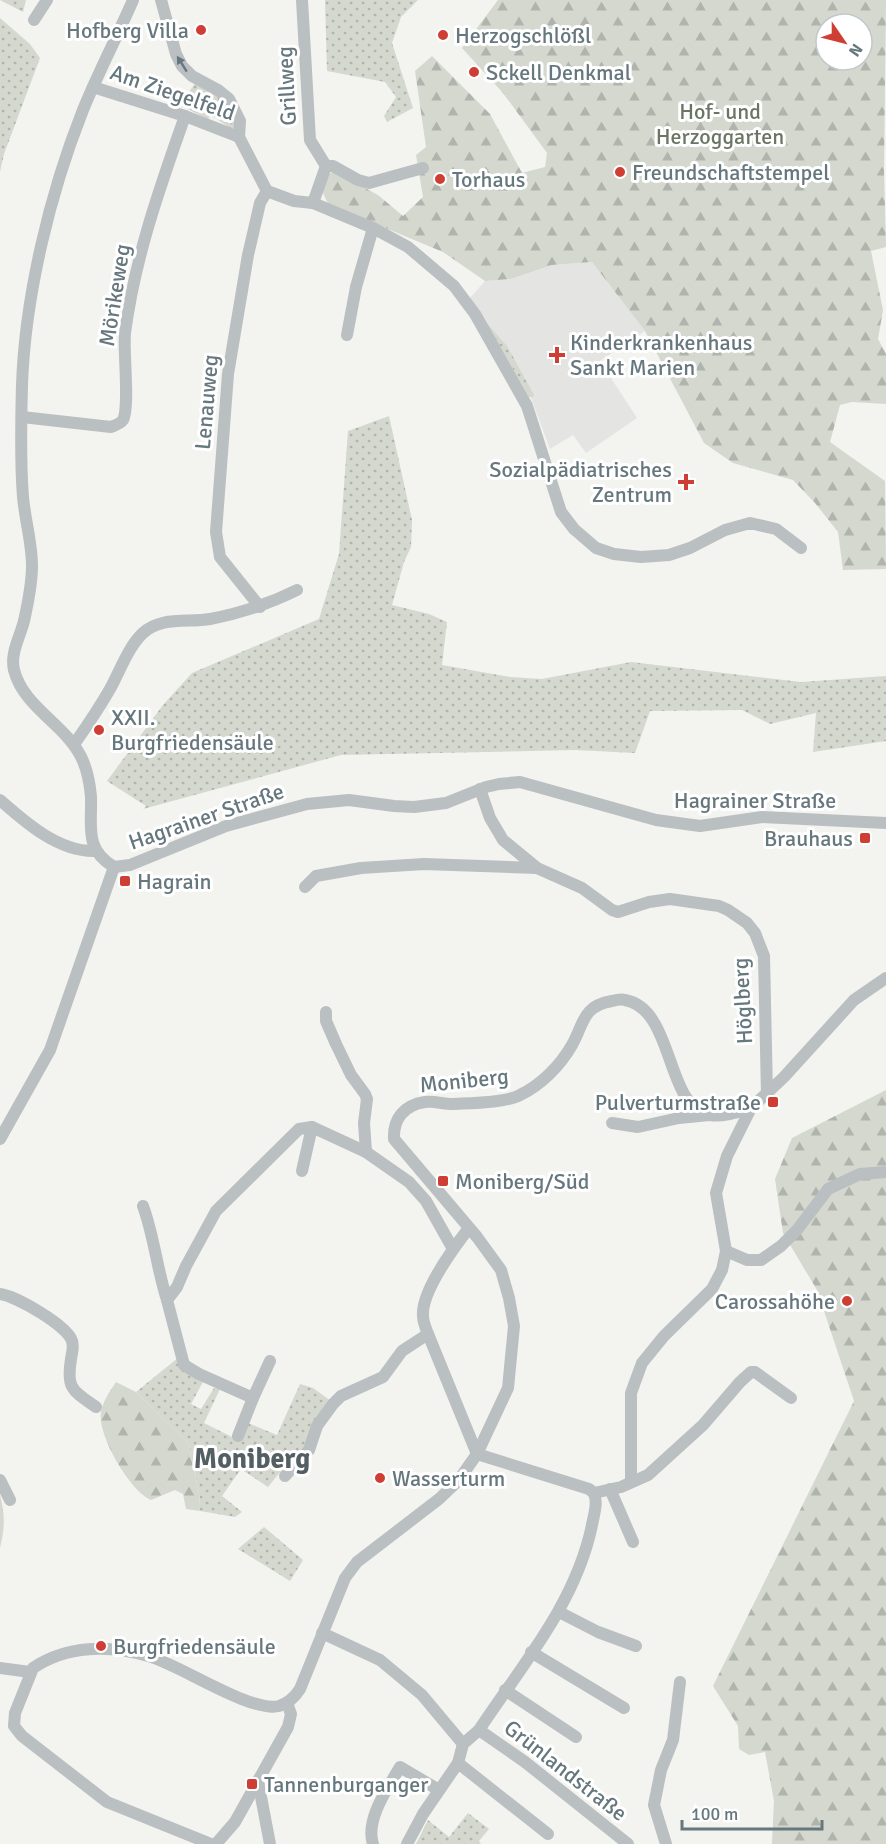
<svg xmlns="http://www.w3.org/2000/svg" width="886" height="1844" viewBox="0 0 886 1844" font-family="Signika,sans-serif">
<style>
.built{fill:#e4e4e3}
.grass{fill:url(#grass-dots)}
.forest{fill:url(#forest-firs);fill-rule:evenodd}
.lines{fill:none;stroke-linecap:round;stroke-linejoin:round}
.minor{stroke:#babfc1;stroke-width:12}
.oneway{fill:#66777d}
.poi-dot{fill:#ce3e35;stroke:#fff;stroke-width:2}
.labels{text-anchor:middle;stroke-width:6;stroke-linejoin:round;paint-order:stroke}
.poi-label{font-size:22px;fill:#66777d;stroke:#fff;text-anchor:start}
.street-label{font-size:22px;fill:#66777d;stroke:#fff}
.park-label{font-size:22px;fill:#6a7564;stroke:#fff}
.district-label{font-size:28px;font-weight:bold;fill:#535f63;stroke:#fff}
</style>
<defs>
<pattern id="grass-dots" width="8" height="8" patternUnits="userSpaceOnUse" patternTransform="scale(1.5)"><rect width="8" height="8" fill="#d4d8cf"/><path d="M2 2h.1M6 6h.1" fill="none" stroke="#b0b4ad" stroke-width="1.8" stroke-linecap="round"/></pattern>
<pattern id="forest-firs" width="22" height="20" patternUnits="userSpaceOnUse" patternTransform="scale(1.5)"><rect width="22" height="20" fill="#d4d8cf"/><path d="M5 1l3.5 6h-7zM16 11l3.5 6h-7z" fill="#b0b4ad"/></pattern>
</defs>
<rect width="100%" height="100%" fill="#f3f3f0"/>
<path class="built" d="M592,262L645,331L600,361L637,418L586,453L573,435L550,449L531,398L470,298L485,281L511,279L552,265Z"/>
<g class="grass">
<path d="M0,0H26L23,12Z"/>
<path d="M325,0H418L401,17L392,43L413,108L387,122L384,116L396,97L385,82L327,71Z"/>
<path d="M0,18L30,44L40,58L4,154L0,172Z"/>
<path d="M197,81C215,92 237,104 234,128H230L211,115L208,119L179,105Z"/>
<path d="M486,322L507,346L534,395L533,397H529Z"/>
<path d="M389,416L412,520L411,547L404,562L392,605L429,614L447,622L442,665L510,677L542,679L631,662L801,682L886,676V741L813,752L816,713L770,724L742,710L650,711L635,753L575,750L341,755L143,809L146,806L107,781L163,705L192,673L319,619L339,554L348,431Z"/>
<path d="M179,1357L184,1371L203,1382L191,1404L201,1409L214,1388L220,1389L204,1423L238,1440L248,1423L277,1435L300,1384L313,1388L331,1401L298,1457L281,1471L268,1487L241,1469L222,1496L242,1512L235,1517L200,1511C201,1487 191,1467 189,1444L136,1392Z"/>
<path d="M264,1527L303,1560L290,1581L238,1549Z"/>
<path d="M468,1813L489,1829L479,1841L481,1844H416L428,1820L449,1837Z"/>
</g>
<g class="forest">
<path d="M498,0H886L884,172L886,247L871,251L883,310L878,339L886,354V404L852,402L840,405L830,442L885,481L886,569L843,570L838,532L815,503L793,480L733,463L704,443L645,331L592,262L552,265L511,279L485,281L443,252L328,204L323,193L327,175L334,171L378,195L403,216L423,197L416,155L426,147L415,71L432,56L490,114L522,173L545,167L547,153L503,93L462,48ZM826,24H862V60H826Z"/>
<path d="M886,1090V1844H772L774,1801L765,1752L749,1755L739,1749L738,1726L713,1686L854,1401L817,1290L783,1233L775,1179L792,1138Z"/>
<path d="M116,1382L136,1392L189,1444C191,1467 201,1487 200,1511L186,1509L183,1494L175,1490L151,1500C130,1491 97,1435 101,1412C103,1401 110,1391 116,1382Z"/>
<path d="M0,1495C5,1514 5,1528 0,1548Z"/>
</g>
<g class="lines">
<g class="minor">
<path d="M161,0L176,54L182,66L192,76L218,90L229,99L240,121L239,137L267,191L294,201L313,203L373,228L408,247L454,286L475,314L527,406L561,512L574,529L596,548L614,554L641,557L669,555L690,548L725,530L750,523L776,529L801,548"/>
<path d="M302,0L310,140L326,166"/>
<path d="M34,20L47,0"/>
<path d="M93,87L185,116L239,137"/>
<path d="M313,203L326,166H333L358,180L369,183L423,168"/>
<path d="M347,335L356,287L373,228"/>
<path d="M22,417L111,427C116,425 120,424 123,420C130,406 123,352 125,333C135,257 160,187 185,116"/>
<path d="M260,607L220,557L216,532L228,374L248,255L260,203L267,191"/>
<path d="M75,743C87,726 99,708 110,689C120,671 128,647 143,633C161,616 188,623 210,619C241,613 269,604 297,590"/>
<path d="M480,789L490,818L503,840L537,868L582,888L612,910L618,912L649,902L670,899L719,906L728,910L747,923L755,933L764,956L767,1094"/>
<path d="M0,800C26,823 59,852 95,851"/>
<path d="M114,867C84,849 92,827 91,797C90,785 88,773 83,761C68,725 24,709 14,670C10,653 20,637 24,621C28,603 32,584 32,566C32,543 25,520 23,497C20,460 21,422 22,385C25,296 50,193 83,110C98,73 117,37 133,0"/>
<path d="M114,867L130,865L226,826L307,804L349,800L394,806L414,807L446,803L486,787L499,784L520,782L656,820L700,826L762,817L886,823"/>
<path d="M305,887L316,876L361,868L424,864L537,868"/>
<path d="M326,1012V1021L336,1044L351,1075L365,1094L367,1099L364,1123L366,1152"/>
<path d="M612,1123L638,1127L679,1118L709,1115"/>
<path d="M0,1139L50,1050L114,867"/>
<path d="M302,1171L312,1127"/>
<path d="M143,1206C154,1236 157,1269 167,1300"/>
<path d="M726,1251L747,1260H761L781,1246L797,1230L828,1189L860,1174L886,1172"/>
<path d="M0,1294C16,1296 68,1326 72,1341C74,1347 72,1353 71,1359C66,1389 73,1391 96,1407"/>
<path d="M428,1334L477,1454L589,1489L594,1493"/>
<path d="M253,1398L270,1361"/>
<path d="M238,1436L253,1398L199,1374L184,1365L167,1300L177,1287L186,1266L216,1211L299,1129L312,1127L366,1152L409,1182L426,1201L453,1249"/>
<path d="M285,1476L309,1450L317,1426L333,1404L341,1396L383,1377L402,1351L428,1334C426,1329 423,1322 423,1316C421,1292 455,1246 469,1228"/>
<path d="M0,1480L10,1500"/>
<path d="M631,1482V1393L642,1363L664,1336L712,1289L722,1270L726,1251L716,1193L727,1156L751,1108L784,1077L854,1000L886,978"/>
<path d="M610,1489L633,1542"/>
<path d="M594,1493L621,1487L648,1475L703,1425L740,1382L751,1372H755L791,1398"/>
<path d="M559,1612L598,1632L636,1646"/>
<path d="M322,1633L380,1660L422,1695L463,1744"/>
<path d="M531,1652L624,1708"/>
<path d="M0,1668L30,1672"/>
<path d="M505,1690L576,1737"/>
<path d="M479,1730L525,1762L628,1844"/>
<path d="M458,1763L548,1834"/>
<path d="M258,1781L270,1844"/>
<path d="M211,1844L107,1802L22,1736L14,1726L15,1713L33,1668C67,1645 109,1645 148,1656C179,1664 250,1713 279,1706C289,1703 295,1697 300,1689L345,1578L357,1562L439,1499L458,1481L477,1454L508,1388L514,1326L509,1298L501,1270L477,1237L394,1139C393,1119 404,1105 425,1102C434,1101 444,1104 452,1104C469,1103 506,1103 520,1095C541,1085 560,1066 572,1045C584,1024 582,1006 612,1001C616,1000 621,999 625,1000C675,1009 665,1108 710,1115C723,1117 738,1112 751,1108"/>
<path d="M216,1844L235,1822L288,1727L291,1714L287,1703"/>
<path d="M373,1844C365,1819 388,1788 400,1767L439,1790"/>
<path d="M407,1844L423,1814L458,1763L463,1744L479,1730C522,1665 576,1603 592,1525C594,1514 598,1503 594,1493"/>
<path d="M666,1844L654,1805L661,1770L673,1740L680,1682"/>
</g>
</g>
<defs><path id="oneway-solid" d="M-6-.8H1V-3.2L6.5 0L1 3.2V.8H-6Z" transform="scale(1.5)"/></defs>
<use class="oneway" href="#oneway-solid" transform="translate(182 64) rotate(-122)"/>
<g class="poi-dot">
<circle cx="201" cy="30" r="6"/>
<circle cx="443" cy="35" r="6"/>
<circle cx="474" cy="72" r="6"/>
<circle cx="620" cy="172" r="6"/>
<circle cx="440" cy="179" r="6"/>
<path d="M554 346h6v6h6v6h-6v6h-6v-6h-6v-6h6z"/>
<path d="M683 473h6v6h6v6h-6v6h-6v-6h-6v-6h6z"/>
<circle cx="99" cy="730" r="6"/>
<rect x="859" y="832" width="12" height="12" rx="3"/>
<rect x="119" y="875" width="12" height="12" rx="3"/>
<rect x="767" y="1096" width="12" height="12" rx="3"/>
<rect x="437" y="1175" width="12" height="12" rx="3"/>
<circle cx="847" cy="1301" r="6"/>
<circle cx="380" cy="1478" r="6"/>
<circle cx="101" cy="1646" r="6"/>
<rect x="246" y="1778" width="12" height="12" rx="3"/>
</g>
<g class="labels">
<g class="poi-label">
<text x="189" y="38" text-anchor="end">Hofberg Villa</text>
<text x="455" y="43">Herzogschlößl</text>
<text x="486" y="80">Sckell Denkmal</text>
<text x="632" y="180">Freundschaftstempel</text>
<text x="452" y="187">Torhaus</text>
<text x="570" y="350">Kinderkrankenhaus<tspan x="570" dy="25">Sankt Marien</tspan></text>
<text x="672" y="477" text-anchor="end">Sozialpädiatrisches<tspan x="672" dy="25">Zentrum</tspan></text>
<text x="111" y="725">XXII.<tspan x="111" dy="25">Burgfriedensäule</tspan></text>
<text x="853" y="846" text-anchor="end">Brauhaus</text>
<text x="137" y="889">Hagrain</text>
<text x="761" y="1110" text-anchor="end">Pulverturmstraße</text>
<text x="455" y="1189">Moniberg/Süd</text>
<text x="835" y="1309" text-anchor="end">Carossahöhe</text>
<text x="392" y="1486">Wasserturm</text>
<text x="113" y="1654">Burgfriedensäule</text>
<text x="264" y="1792">Tannenburganger</text>
</g>
<g class="street-label">
<text transform="translate(286 86) rotate(-93)" y="8">Grillweg</text>
<text transform="translate(173 92) rotate(19)" y="8">Am Ziegelfeld</text>
<text transform="translate(114 295) rotate(-81)" y="8">Mörikeweg</text>
<text transform="translate(206 402) rotate(-85)" y="8">Lenauweg</text>
<text x="755" y="808">Hagrainer Straße</text>
<text transform="translate(206 816) rotate(-19)" y="8">Hagrainer Straße</text>
<text transform="translate(742 1001) rotate(-93)" y="8">Höglberg</text>
<text transform="translate(464 1080) rotate(-6)" y="8">Moniberg</text>
<text transform="translate(566 1770) rotate(38)" y="8">Grünlandstraße</text>
</g>
<g class="park-label">
<text x="720" y="119">Hof- und<tspan x="720" dy="25">Herzoggarten</tspan></text>
</g>
<g class="district-label">
<text x="252" y="1468">Moniberg</text>
</g>
</g>
<g transform="translate(844 42) rotate(125)"><circle r="28" fill="#ffffff" stroke="#c2c9cb" stroke-width="1.5"/>
<path d="M0-4.5L10 22L0 15L-10 22Z" fill="#ce3e35"/>
<text y="-9" font-size="16" font-weight="bold" text-anchor="middle" fill="#66777d">N</text>
</g>
<path d="M682 1820v9h140v-9" fill="none" stroke="#66777d" stroke-width="3"/>
<text x="691" y="1820" font-size="18" fill="#66777d" stroke="#ffffff" stroke-width="4.5" paint-order="stroke">100 m</text>
</svg>
